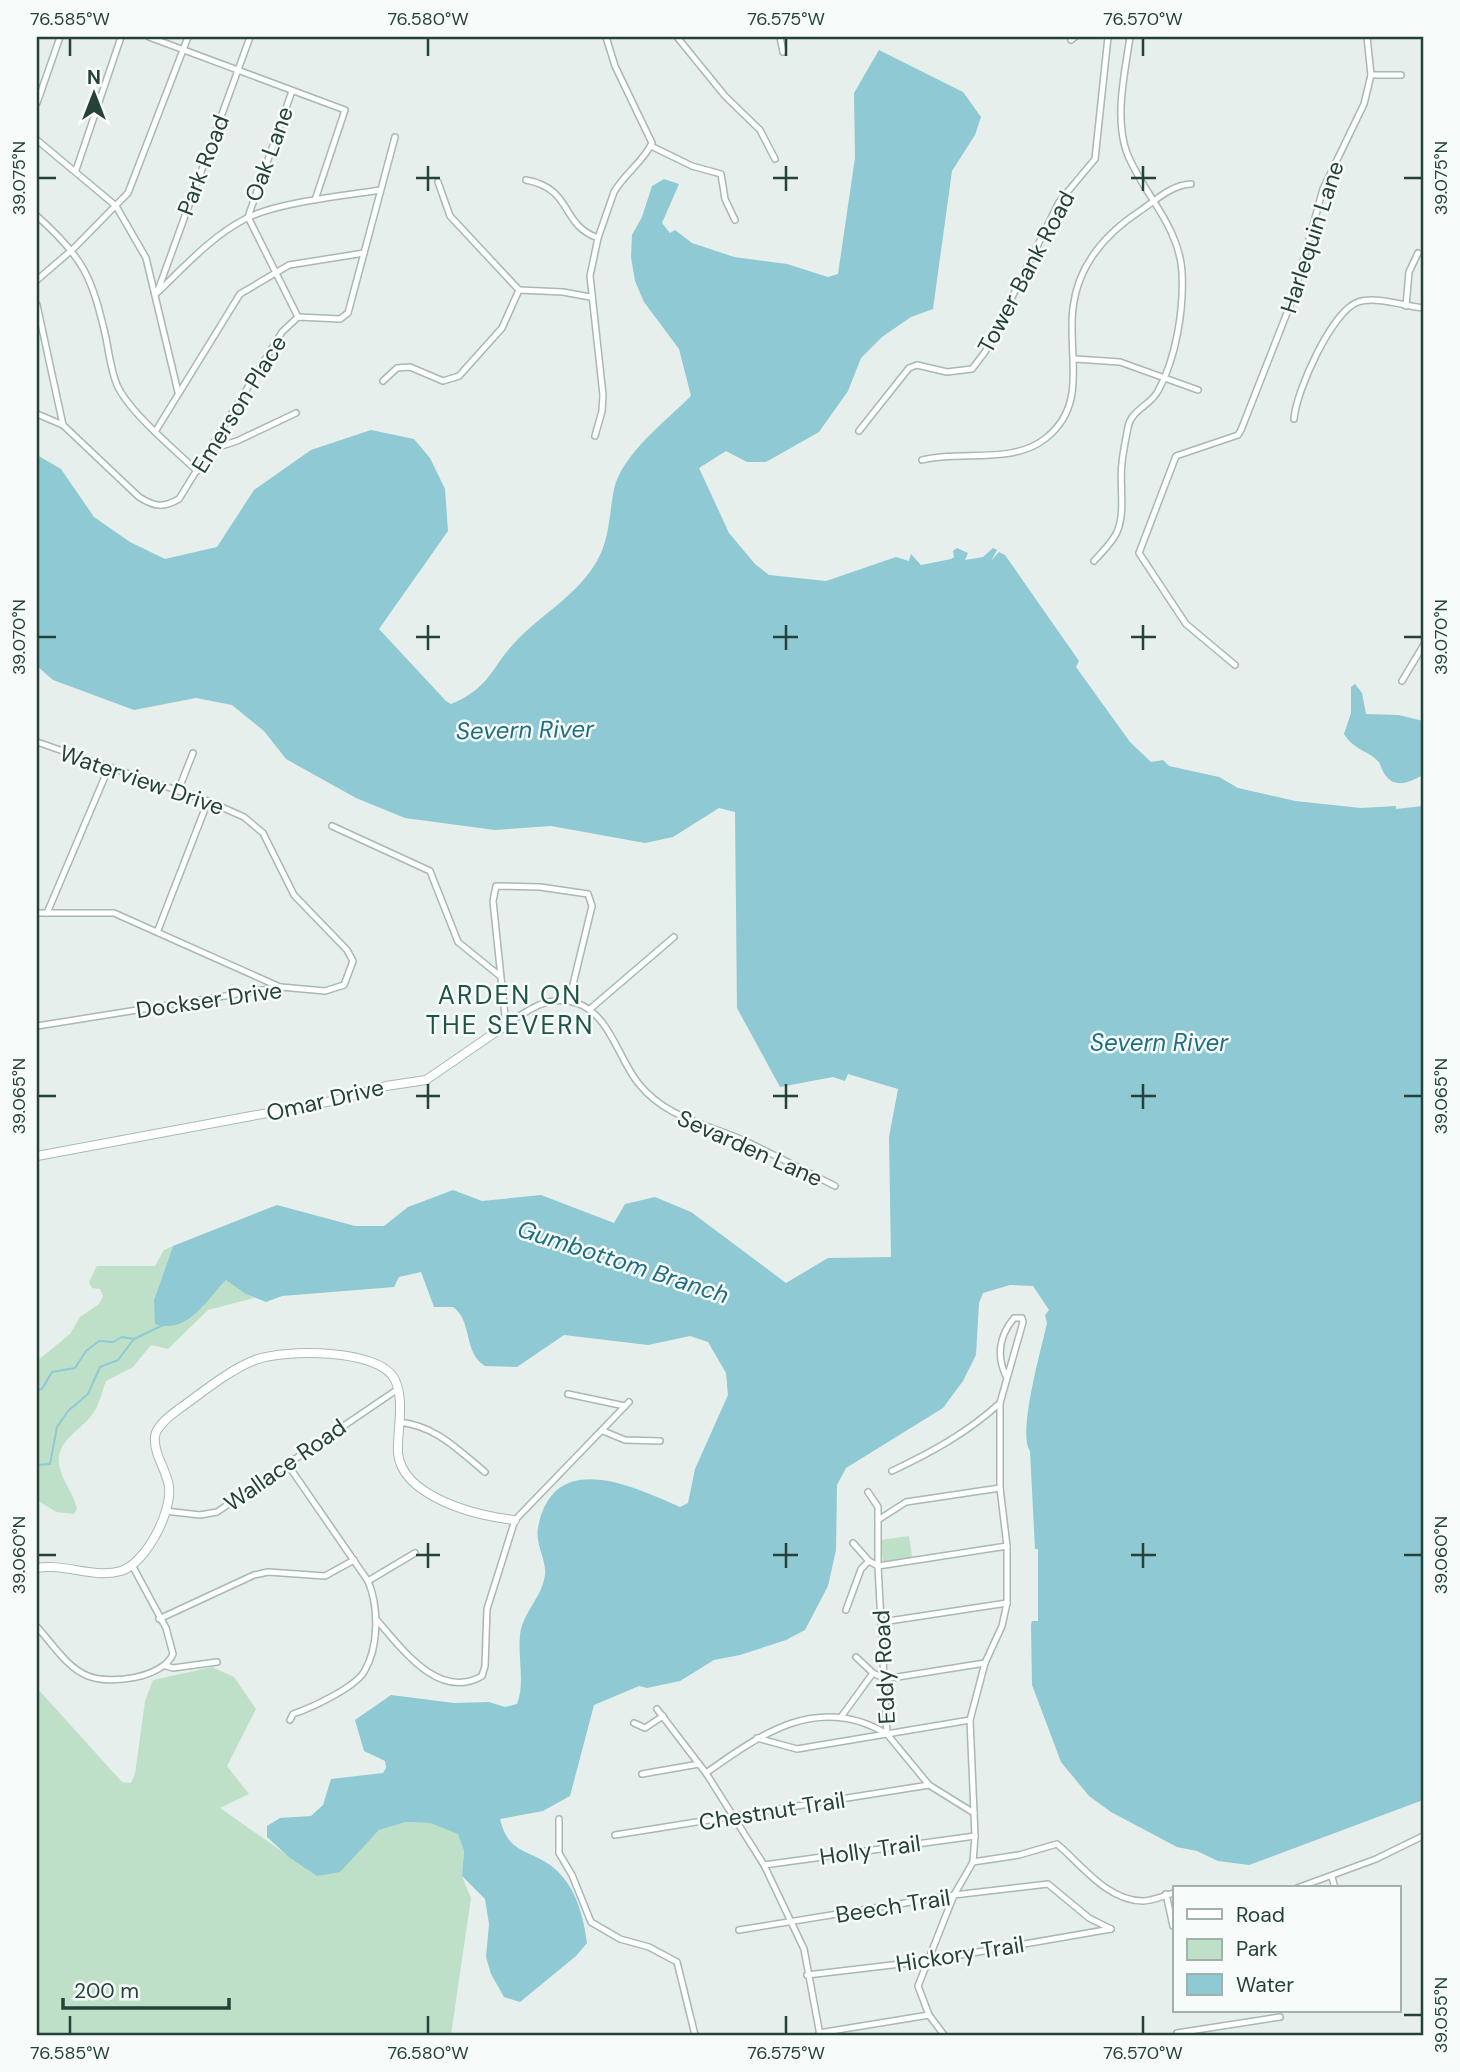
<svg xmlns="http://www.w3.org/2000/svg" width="1460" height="2072" viewBox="0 0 1460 2072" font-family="'DM Sans',sans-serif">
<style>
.green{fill:#bfe0c8}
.water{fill:#8ec9d4}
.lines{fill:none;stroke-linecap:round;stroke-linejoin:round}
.stream{stroke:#8ec9d4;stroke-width:2}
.street-casing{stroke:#a8b8b2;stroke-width:8}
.secondary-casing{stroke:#a4bbb3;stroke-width:10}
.street{stroke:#fff;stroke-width:5}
.secondary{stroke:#fff;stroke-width:8}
.ticks{fill:none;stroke:#24423a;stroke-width:2.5}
.labels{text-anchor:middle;stroke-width:5;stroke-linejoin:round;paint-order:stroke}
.street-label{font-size:23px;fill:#24423a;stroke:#f7fbf9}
.water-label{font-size:24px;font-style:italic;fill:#1c6f80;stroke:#f7fbf9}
.quarter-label{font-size:26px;letter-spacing:2px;fill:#1f5548;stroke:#f7fbf9}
.neatline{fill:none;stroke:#24423a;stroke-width:2.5}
.ticks-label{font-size:18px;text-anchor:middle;fill:#24423a}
</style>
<rect width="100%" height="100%" fill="#e6efeb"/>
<g class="green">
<path d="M173,1246L154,1300L219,1288L226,1280L254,1298L208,1310L168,1349L151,1345L133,1367L106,1381C102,1391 100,1403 94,1412C83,1430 56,1439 59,1464C61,1480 74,1493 77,1509L74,1514L56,1512L37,1500V1361L70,1334L80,1317L99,1304L103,1296L100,1289L92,1288L89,1282L97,1266H155L164,1250Z"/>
<path d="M909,1536L912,1557L883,1563L881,1540Z"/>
<path d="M212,1667L234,1677L256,1709L227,1766L249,1794L220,1808L317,1876L360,1849L379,1830L406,1822L430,1823L459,1834L464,1851L462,1876L471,1898L451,2035H37V1688L122,1782L131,1783L135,1774L145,1701L153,1680Z"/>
</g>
<g class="water">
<path d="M879,50L963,92L981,117L975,135L952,171L933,309L911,317L882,337L861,358L848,391L819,432L766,462H747L726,451L699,468L729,533L755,564L769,575L826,581L896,557L909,561L911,554L921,565L951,559L954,557L953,551L957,548L968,553L965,560L983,557L993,548L997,550L991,561L999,552L1005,555L1079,661L1076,667L1130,742L1151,762L1163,760L1169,766L1219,777L1238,788L1295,801L1361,808L1396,806V809L1423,806V1800L1249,1865L1218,1861L1197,1851L1177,1847L1111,1812L1089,1796L1061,1762L1032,1685L1031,1625L1032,1621H1038V1549H1035L1030,1451C1017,1434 1042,1346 1047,1323L1045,1315L1049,1310L1033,1286L1010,1285L983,1293L979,1303L976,1355L963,1381L943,1408L846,1468L837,1485L836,1550L828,1586L805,1630L786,1640L740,1655L714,1660L680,1681L647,1688L639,1686L594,1705L570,1796L543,1811L500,1819C509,1854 526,1848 550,1865C575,1883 583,1914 587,1943L576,1956L520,2002L504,1997L491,1974L486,1957L489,1924L485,1899L462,1876L464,1851L458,1834L430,1823L406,1822L379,1830L340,1872L317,1876L290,1858L267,1837V1826L280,1818L311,1816L323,1805L331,1779L383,1773L386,1768L385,1761L364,1751L355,1720L391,1695L454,1703L489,1702L505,1707L517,1704C526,1682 516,1653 521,1629C526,1610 542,1596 545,1575C547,1560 535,1545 538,1528C553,1447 634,1487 680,1507L688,1503L695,1469L728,1395L726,1373L708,1342L690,1336L648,1345L564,1335L517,1367L485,1366C463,1353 473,1321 453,1307H434L421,1272L399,1277L394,1287L282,1296L266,1302L246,1294L226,1280C206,1300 188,1335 155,1324L154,1300L173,1246L277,1205L355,1226H384L408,1207L453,1190L482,1201L541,1195L614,1223L625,1204L655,1197L691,1212L786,1283L828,1258L891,1257L889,1137L898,1089L848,1074L845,1081L833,1077L780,1087L737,1008L735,812L719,808L673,837L645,843L551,826L495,830L405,818L356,798L286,759L264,731L232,705L196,698L134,710L53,680L37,666V455L61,469L94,517L130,542L165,559L217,547L254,490L311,450L371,430L414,439L430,458L445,489L448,531L379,629L446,701L451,704C491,688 492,665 518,639C544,613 578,594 597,561C610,538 609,514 614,489C622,454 666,421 691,396L679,349L644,302L635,281L631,257L632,235L642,217L652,186L664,179L679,184L662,223L670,233L675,230L692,243L734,257L787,264L828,277L838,274L855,158L854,93Z"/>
<path d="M1355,684L1362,693L1366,714L1399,715L1423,721V775C1410,782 1394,790 1384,773C1383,772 1380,764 1379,762C1368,750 1356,752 1344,734L1351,713V687Z"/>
</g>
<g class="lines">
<g class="stream">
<path d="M37,1390L42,1389L52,1372L75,1368L86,1351L99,1341L113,1342L122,1337L134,1339"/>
<path d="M37,1465L50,1464L57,1427L68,1411L88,1394L100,1367L118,1360L134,1339L163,1325"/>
</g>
<defs>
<g id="street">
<path d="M149,37L345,110L315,200"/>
<path d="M677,37L725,96L760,130L775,159"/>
<path d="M780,37L783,52"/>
<path d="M1071,40L1075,37"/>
<path d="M1371,75H1401"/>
<path d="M292,91L248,217L298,317"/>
<path d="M37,103L60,37"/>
<path d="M37,140L116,206L146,258L178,392"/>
<path d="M651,146L692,166L721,174L725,199L735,220"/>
<path d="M76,170L121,37"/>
<path d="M526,180C574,189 559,224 598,238"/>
<path d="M438,182L450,216L519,290"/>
<path d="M37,216C84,258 92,277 106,338C109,353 111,371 117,385C129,412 175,450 197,471"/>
<path d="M37,280L73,249L128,193L188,37"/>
<path d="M519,290L563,292L590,297"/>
<path d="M159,291C186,265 213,235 247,218C279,202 344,196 380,190"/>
<path d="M157,293L250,37"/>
<path d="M37,305L63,425"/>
<path d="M1406,306L1409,272L1418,253"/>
<path d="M1075,359L1120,362L1198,390"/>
<path d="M383,381L397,368L410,367L443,381L459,376L502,328L519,290"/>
<path d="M37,414L63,425L139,497C155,507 163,508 179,499L282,332L298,317L340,319L348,313L395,137"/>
<path d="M1294,419C1296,391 1332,311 1358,302C1375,296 1405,306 1423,308"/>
<path d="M859,431L909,368L917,365L947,372L972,369L985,352L1059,202L1095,159L1108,37"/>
<path d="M155,432L240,294L289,265L364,253"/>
<path d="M595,436L602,411L603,395L590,276L598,238L614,192C625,173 643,162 652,143L615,66L606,37"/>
<path d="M209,450L237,441L296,413"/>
<path d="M922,460C961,450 1013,465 1046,438C1089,404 1067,354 1073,308C1078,265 1105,234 1140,211C1156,200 1171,185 1191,184"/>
<path d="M1094,561C1102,552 1112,543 1117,532C1126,511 1119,485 1122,463C1123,451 1126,439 1128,427C1131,410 1151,405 1158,391C1176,359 1184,309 1182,272C1179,225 1143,194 1127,153C1114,118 1125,72 1130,37"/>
<path d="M1235,665L1186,624L1139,553L1176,456L1238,435L1241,430L1294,295L1323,189L1364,104L1371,75L1367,37"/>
<path d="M1402,681L1423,646"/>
<path d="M37,742L208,801L244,817L263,833L294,895L347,950L353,961L344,985L325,991L281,987L37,1026"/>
<path d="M178,791L193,753"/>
<path d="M332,826L430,871L458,942L500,976"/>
<path d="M37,913H114L280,987"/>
<path d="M47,913L109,767"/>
<path d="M158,930L208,801"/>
<path d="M569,1001L592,906L588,894L540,887L496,886L493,901L506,1025C529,1009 551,993 579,1004C610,1016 619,1060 639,1084C666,1118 707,1124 745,1141C775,1155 805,1171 835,1186"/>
<path d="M590,1009L674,937"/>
<path d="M568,1394L625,1406"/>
<path d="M399,1422C436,1426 457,1449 485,1472"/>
<path d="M603,1431L625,1440L660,1441"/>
<path d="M288,1465L368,1581C379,1607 379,1647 364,1672C354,1688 311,1708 293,1714L290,1720"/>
<path d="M892,1471C932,1452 967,1433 1000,1403"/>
<path d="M868,1492L878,1507V1566L887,1734L929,1785L974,1813"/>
<path d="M165,1511L200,1515L217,1512L398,1389"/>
<path d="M878,1520L906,1502L1000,1488"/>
<path d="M853,1543L869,1561"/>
<path d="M878,1566L1007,1546"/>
<path d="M368,1581L415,1553"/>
<path d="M846,1610L861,1569L869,1561L878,1566"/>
<path d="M159,1619L254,1575L268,1572L325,1576L354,1560"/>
<path d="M376,1619C402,1649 439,1701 482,1676L485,1666L487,1609L515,1520L629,1402"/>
<path d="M882,1622L1007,1603"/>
<path d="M37,1627C52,1643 67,1668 88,1676C110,1685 163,1678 173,1654L166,1628L132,1565"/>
<path d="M856,1657L873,1673L885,1679L985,1663"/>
<path d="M166,1666L173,1668L217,1662"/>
<path d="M657,1709L699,1764"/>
<path d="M841,1717L873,1673"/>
<path d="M634,1723L645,1728L663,1716"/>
<path d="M757,1738L797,1749L970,1720"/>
<path d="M706,1773C762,1733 819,1693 887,1734"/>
<path d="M642,1774L699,1764L706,1773L764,1865L804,1949L820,2035"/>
<path d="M559,1819V1853L572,1875L591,1922L620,1939L649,1947L677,1962L695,2035"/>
<path d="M615,1835L929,1785"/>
<path d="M973,1862L1019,1855L1057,1844C1081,1864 1107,1901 1143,1901C1153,1901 1164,1895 1175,1893"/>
<path d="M764,1865L975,1836"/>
<path d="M1332,1877L1335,1888"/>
<path d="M1297,1888L1376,1859L1423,1836"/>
<path d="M1166,1894L1173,1926"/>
<path d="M739,1930L954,1895L1048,1884L1089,1918L1111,1929"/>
<path d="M807,1975L926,1961L1111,1929"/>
<path d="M819,2033L929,2015"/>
<path d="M1177,2033L1280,2017"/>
<path d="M944,2035L929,2015L918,1986L954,1895L973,1862L975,1836L970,1720L985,1663L1002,1626L1007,1603V1546L1000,1488V1403L1023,1322L1022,1318H1014C999,1336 996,1357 1007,1378"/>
</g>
<g id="secondary">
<path d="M37,1156L337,1100L386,1086L426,1080L506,1025"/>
<path d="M37,1568C64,1563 95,1579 121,1571C146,1563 172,1512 169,1487C167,1470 153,1454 155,1436C157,1425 171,1415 179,1409C203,1392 229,1370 255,1360C284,1349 380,1348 395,1380C405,1401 397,1430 398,1453C402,1497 479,1517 515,1520"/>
</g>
</defs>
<use href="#street" class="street-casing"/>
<use href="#secondary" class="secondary-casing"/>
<use href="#street" class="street"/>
<use href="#secondary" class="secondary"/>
</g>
<path class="ticks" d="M70,38V56M428,38V56M786,38V56M1143,38V56M428,166V191M786,166V191M1143,166V191M38,178H56M416,178H440M773,178H798M1131,178H1156M1404,178H1422M428,625V650M786,625V650M1143,625V650M38,637H56M416,637H440M773,637H798M1131,637H1156M1404,637H1422M428,1084V1109M786,1084V1109M1143,1084V1109M38,1096H56M416,1096H440M773,1096H798M1131,1096H1156M1404,1096H1422M428,1543V1568M786,1543V1568M1143,1543V1568M38,1555H56M416,1555H440M773,1555H798M1131,1555H1156M1404,1555H1422M1404,2015H1422M70,2016V2034M428,2016V2034M786,2016V2034M1143,2016V2034"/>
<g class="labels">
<g class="street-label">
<text transform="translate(269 154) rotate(-70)" y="8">Oak Lane</text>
<text transform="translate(203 165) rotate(-69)" y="8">Park Road</text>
<text transform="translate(1312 237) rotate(-72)" y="8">Harlequin Lane</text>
<text transform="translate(1026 272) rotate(-62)" y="8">Tower Bank Road</text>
<text transform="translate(239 404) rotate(-58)" y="8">Emerson Place</text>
<text transform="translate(142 780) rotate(19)" y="8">Waterview Drive</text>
<text transform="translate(209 1000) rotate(-8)" y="8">Dockser Drive</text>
<text transform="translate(325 1100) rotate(-13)" y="8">Omar Drive</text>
<text transform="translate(750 1148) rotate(24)" y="8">Sevarden Lane</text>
<text transform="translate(285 1465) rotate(-35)" y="8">Wallace Road</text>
<text transform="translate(884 1667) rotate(-93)" y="8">Eddy Road</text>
<text transform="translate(772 1811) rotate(-9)" y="8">Chestnut Trail</text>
<text transform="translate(870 1850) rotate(-8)" y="8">Holly Trail</text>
<text transform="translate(893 1906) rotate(-9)" y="8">Beech Trail</text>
<text transform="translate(960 1954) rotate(-9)" y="8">Hickory Trail</text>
</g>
<g class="water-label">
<text transform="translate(525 730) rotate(-1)" y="8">Severn River</text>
<text x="1159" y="1051">Severn River</text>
<text transform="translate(623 1262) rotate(18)" y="8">Gumbottom Branch</text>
</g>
<g class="quarter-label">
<text x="510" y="1004">ARDEN ON<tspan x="510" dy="30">THE SEVERN</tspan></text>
</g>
</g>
<rect width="1460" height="2072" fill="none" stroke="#f7fbf9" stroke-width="77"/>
<rect x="1173" y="1886" width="228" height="126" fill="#f7fbf9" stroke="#a3b1ad" stroke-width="2"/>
<rect x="1187" y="1909" width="35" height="10" fill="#ffffff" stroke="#a3b1ad" stroke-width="2"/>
<text x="1236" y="1922" font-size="21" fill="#24423a">Road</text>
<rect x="1187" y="1939" width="35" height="21" fill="#bfe0c8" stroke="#a3b1ad" stroke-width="2"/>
<text x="1236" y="1956" font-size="21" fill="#24423a">Park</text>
<rect x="1187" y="1974" width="35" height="21" fill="#8ec9d4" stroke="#a3b1ad" stroke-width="2"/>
<text x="1236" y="1992" font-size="21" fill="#24423a">Water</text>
<g transform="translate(94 94)" stroke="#f7fbf9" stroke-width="5" paint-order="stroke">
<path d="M0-5L12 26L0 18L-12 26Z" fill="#24423a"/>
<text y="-10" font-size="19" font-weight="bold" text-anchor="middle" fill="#24423a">N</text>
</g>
<path d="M63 1998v10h166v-10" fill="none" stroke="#24423a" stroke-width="3.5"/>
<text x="74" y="1998" font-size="21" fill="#24423a" stroke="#f7fbf9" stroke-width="5" paint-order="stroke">200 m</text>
<rect x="38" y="38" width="1384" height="1996" class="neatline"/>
<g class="ticks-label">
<text x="70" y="25">76.585°W</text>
<text x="428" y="25">76.580°W</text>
<text x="786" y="25">76.575°W</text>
<text x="1143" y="25">76.570°W</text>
<text transform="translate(19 178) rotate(-90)" y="6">39.075°N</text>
<text transform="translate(1441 178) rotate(-90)" y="6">39.075°N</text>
<text transform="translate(19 637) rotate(-90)" y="6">39.070°N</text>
<text transform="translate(1441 637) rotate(-90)" y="6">39.070°N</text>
<text transform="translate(19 1096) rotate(-90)" y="6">39.065°N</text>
<text transform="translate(1441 1096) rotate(-90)" y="6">39.065°N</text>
<text transform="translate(19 1555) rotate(-90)" y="6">39.060°N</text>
<text transform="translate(1441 1555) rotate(-90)" y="6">39.060°N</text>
<text transform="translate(1441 2015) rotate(-90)" y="6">39.055°N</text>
<text x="70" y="2059">76.585°W</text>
<text x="428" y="2059">76.580°W</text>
<text x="786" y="2059">76.575°W</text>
<text x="1143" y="2059">76.570°W</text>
</g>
</svg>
